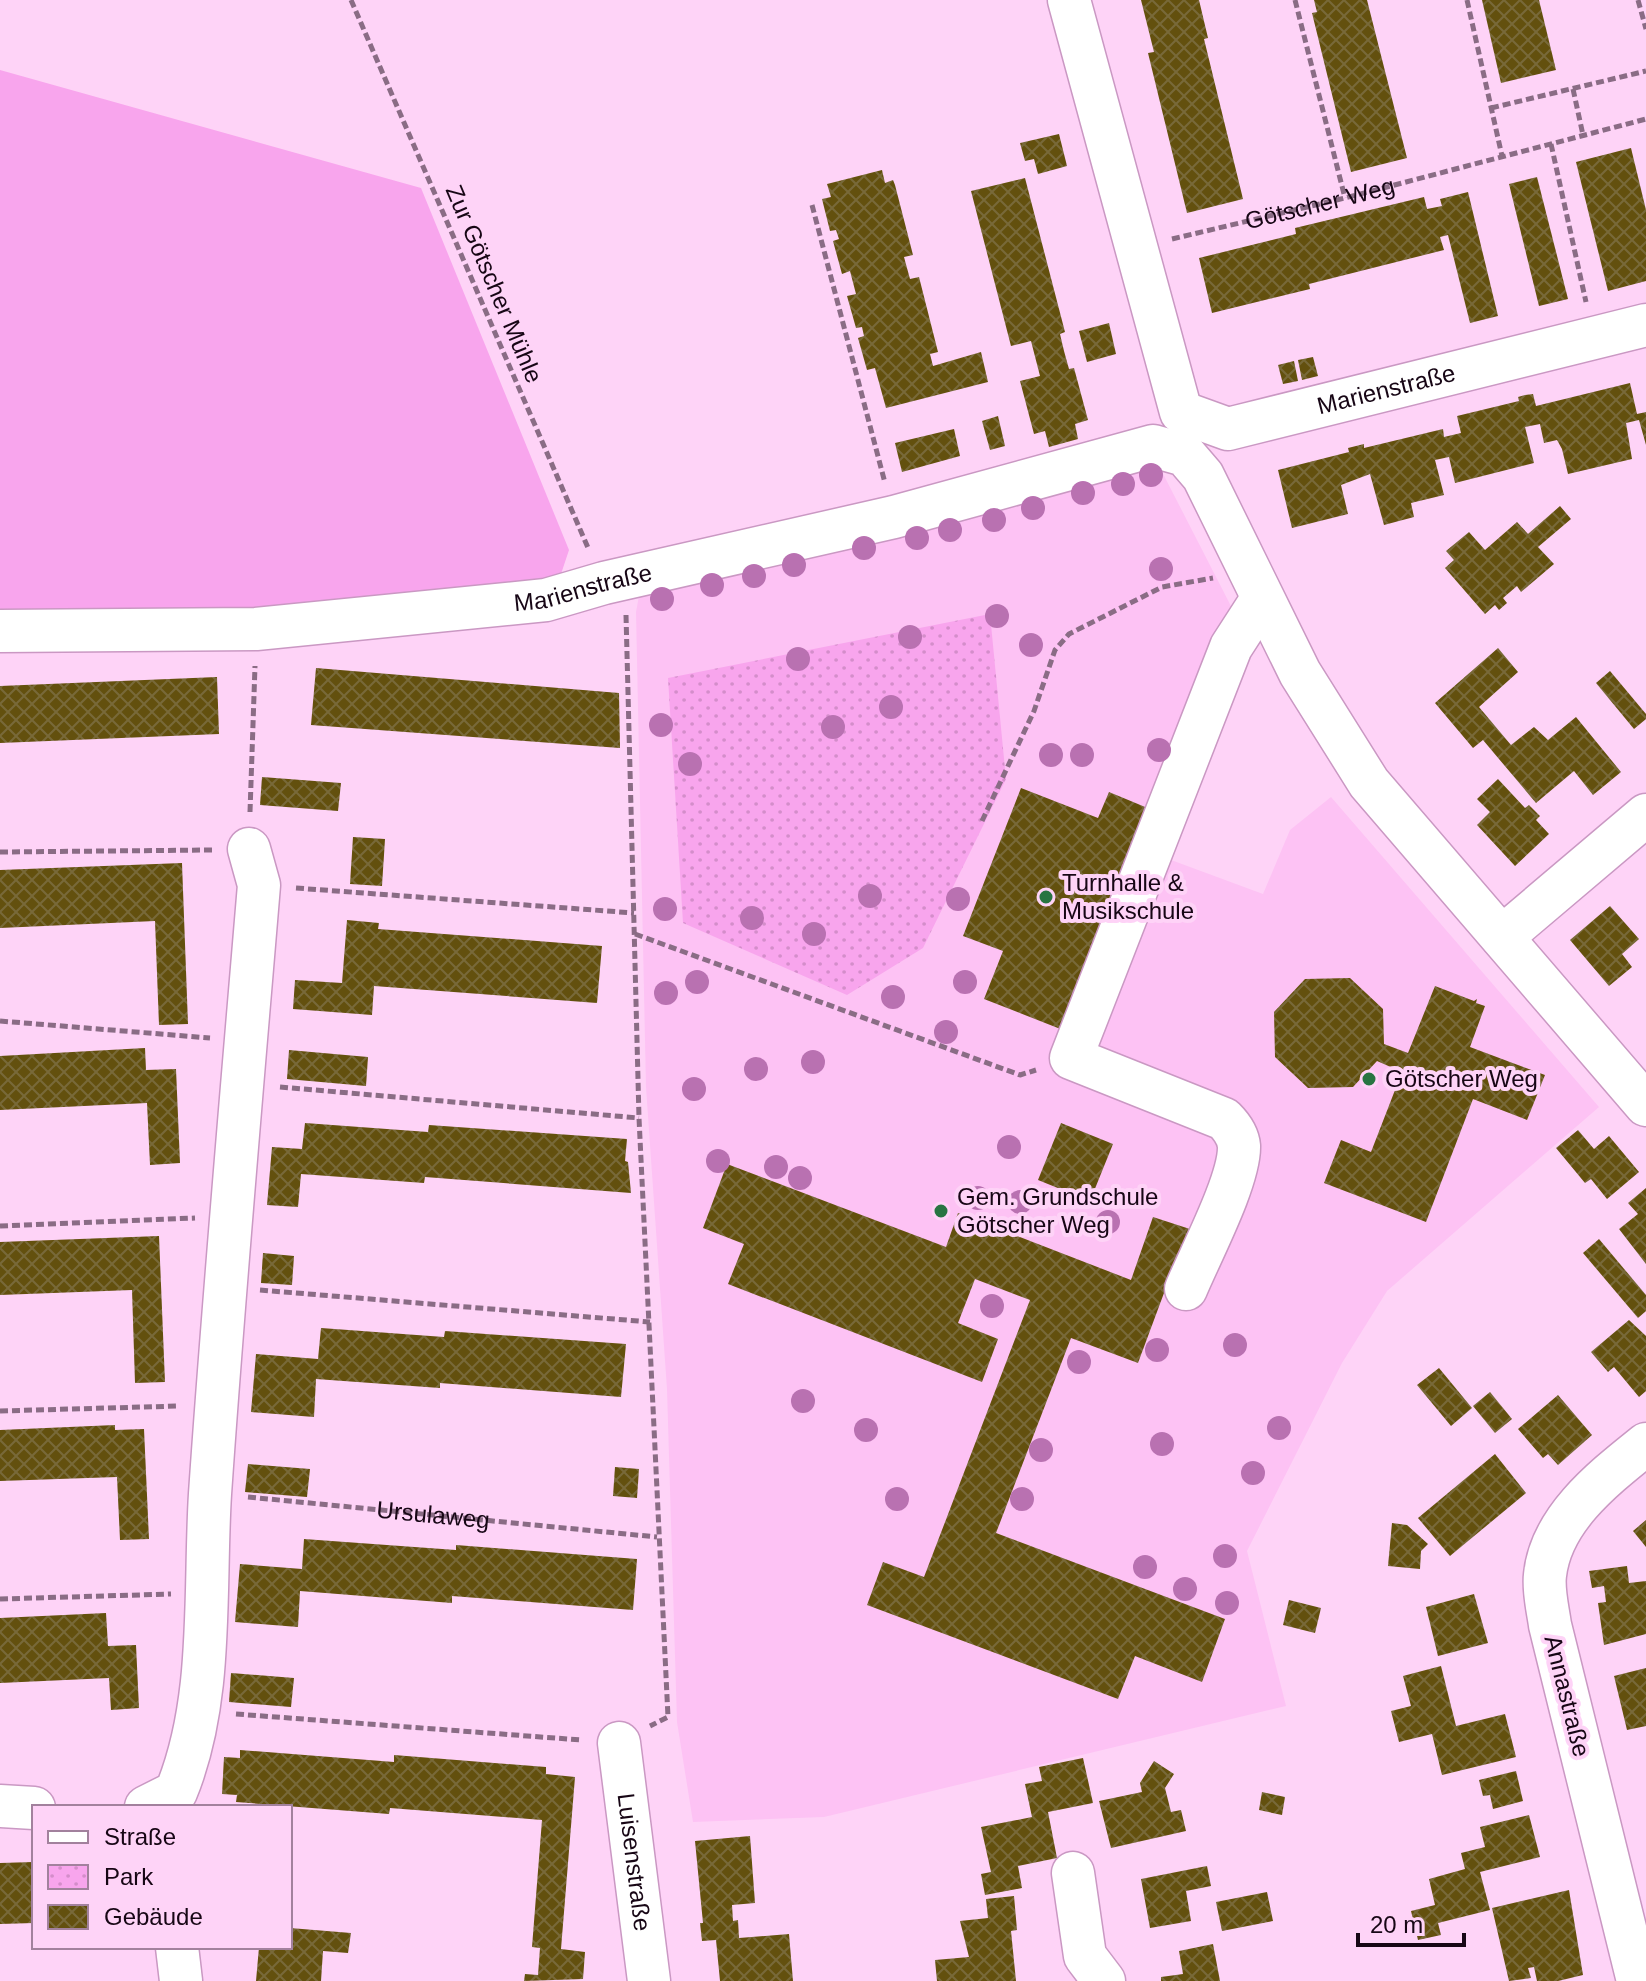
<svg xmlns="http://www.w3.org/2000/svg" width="1646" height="1981" viewBox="0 0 1646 1981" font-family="Helvetica,sans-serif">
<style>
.built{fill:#fdc2f4}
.green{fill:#f8a5ed}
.park{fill:url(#park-dots)}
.building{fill:url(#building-cross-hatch)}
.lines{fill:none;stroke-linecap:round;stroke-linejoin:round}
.minor-casing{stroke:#ca98c3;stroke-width:45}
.path{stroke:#8a6c85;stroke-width:5;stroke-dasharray:8 4;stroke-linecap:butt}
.minor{stroke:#fff;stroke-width:42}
.tree{fill:#b971b1}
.poi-dot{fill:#287442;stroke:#fed3f7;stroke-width:3}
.labels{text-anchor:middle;stroke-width:8;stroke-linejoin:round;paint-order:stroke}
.street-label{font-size:24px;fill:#170615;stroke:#fed3f7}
.poi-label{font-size:24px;fill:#170615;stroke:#fed3f7;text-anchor:start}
</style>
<defs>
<pattern id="park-dots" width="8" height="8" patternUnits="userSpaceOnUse" patternTransform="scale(2)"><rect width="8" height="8" fill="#f8a5ed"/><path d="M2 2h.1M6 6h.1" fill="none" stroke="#d48dca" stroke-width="1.8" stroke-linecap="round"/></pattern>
<pattern id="building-cross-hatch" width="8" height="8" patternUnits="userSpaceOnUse" patternTransform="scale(2)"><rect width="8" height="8" fill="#63500e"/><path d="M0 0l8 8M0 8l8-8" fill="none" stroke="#786939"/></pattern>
</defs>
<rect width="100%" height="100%" fill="#fed3f7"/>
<path class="built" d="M1157,462L1234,612L1163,857L1263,894L1290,830L1331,797L1599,1107L1387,1291L1342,1363L1247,1551L1286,1706L824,1817L693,1822L677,1722L667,1389L646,1087L636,612L639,596Z"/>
<path class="green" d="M0,70L421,188L569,550L560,577L254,614L0,616Z"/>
<path class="park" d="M990,614L1006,779L923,948L847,995L683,923L668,678Z"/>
<g class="building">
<path d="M1141,0H1199L1208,38L1204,39L1243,199L1187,213L1148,53L1154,52Z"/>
<path d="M1314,0H1367L1407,158L1351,172L1312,13L1317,12Z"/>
<path d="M1482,0H1539L1556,70L1501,83Z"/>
<path d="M1059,134L1067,166L1038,174L1034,159L1025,161L1020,143Z"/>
<path d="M1631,148L1646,210V281L1608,291L1576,162Z"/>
<path d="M882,170L885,183L893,180L895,185L913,255L904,257L910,279L919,277L938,352L930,354L933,366L981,352L988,382L886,408L875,368L867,370L858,338L864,336L862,327L856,328L847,296L856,294L850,271L842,274L833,241L839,239L836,230L830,231L822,199L831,197L827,184Z"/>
<path d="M1537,177L1568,299L1539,306L1509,184Z"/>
<path d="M1025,178L1065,332L1060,334L1064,351L1069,369L1074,368L1088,420L1075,424L1078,439L1049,447L1045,431L1034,434L1020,381L1040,376L1031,341L1011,346L971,191Z"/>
<path d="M1468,192L1498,316L1470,323L1448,235L1440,237L1444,250L1309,284L1310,289L1212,313L1199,258L1296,234L1295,228L1424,197L1427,209L1442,206L1440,199Z"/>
<path d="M1109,323L1116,354L1087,362L1079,331Z"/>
<path d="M1313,357L1318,376L1302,380L1298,360Z"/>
<path d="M1294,361L1298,381L1283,384L1278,365Z"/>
<path d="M1630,383L1637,414L1646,412V445L1639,420L1626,423L1632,459L1568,474L1562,449L1557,440L1544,443L1540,424L1525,427L1534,463L1455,483L1449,457L1435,460L1444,495L1411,503L1414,517L1384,525L1370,474L1341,485L1348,514L1292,528L1278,470L1349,452L1348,448L1364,444V448L1443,429L1444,437L1461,433L1457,416L1519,401L1518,397L1525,395L1533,394L1536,406Z"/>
<path d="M998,416L1005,446L990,450L982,421Z"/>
<path d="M954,429L960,456L902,472L895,443Z"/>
<path d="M1560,506L1571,519L1538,547L1554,564L1521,592L1517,586L1503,598L1507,603L1499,610L1495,605L1485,614L1445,568L1454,560L1446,551L1469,532L1485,550L1517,522L1528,534Z"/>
<path d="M1498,648L1518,672L1479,707L1511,745L1534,727L1548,740L1576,717L1621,772L1593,795L1574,771L1536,803L1483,740L1473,748L1435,703Z"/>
<path d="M316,668L619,693L620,748L311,725Z"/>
<path d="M1610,671L1646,714V719L1634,729L1596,683Z"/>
<path d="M217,677L219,734L0,743V686Z"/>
<path d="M262,777L341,783L338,811L260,805Z"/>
<path d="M1498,779L1525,808L1529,805L1540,816L1536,820L1549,834L1515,866L1477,825L1490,812L1477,799Z"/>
<path d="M1021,788L1098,818L1109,792L1150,809L1063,1030L984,999L1003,951L963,936Z"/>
<path d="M353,837L385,839L382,886L350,884Z"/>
<path d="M182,863L188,1024L159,1025L155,921L0,928V870Z"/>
<path d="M1610,906L1639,939L1622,954L1632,967L1609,986L1570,940Z"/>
<path d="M347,920L379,923L378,929L602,946L597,1003L374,986L372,1015L293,1009L295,980L342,983Z"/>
<path d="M1350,978L1383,1009L1384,1044L1408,1053L1435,986L1474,1001L1477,999L1476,1003L1485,1006L1470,1047L1545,1075L1527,1120L1473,1099L1426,1222L1324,1183L1341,1140L1371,1152L1402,1072L1377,1061L1353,1087L1308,1088L1275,1057L1274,1012L1305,979Z"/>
<path d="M145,1048L146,1070L176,1069L180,1163L150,1165L147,1103L0,1110V1056Z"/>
<path d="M289,1050L368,1057L366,1086L287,1079Z"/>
<path d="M305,1123L428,1132L429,1125L627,1139L625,1161L628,1162L631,1193L425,1177L424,1183L301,1174L298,1207L267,1205L272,1147L302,1149Z"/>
<path d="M1061,1123L1113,1144L1090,1201L1038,1180Z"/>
<path d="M1578,1130L1594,1149L1609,1136L1639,1172L1607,1199L1591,1179L1585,1183L1556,1148Z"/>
<path d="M727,1164L946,1247L958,1213L1131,1280L1153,1217L1196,1231L1172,1296L1164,1293L1138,1363L1071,1338L996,1533L1225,1619L1202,1682L1135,1656L1118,1699L867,1605L883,1562L924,1577L1030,1300L975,1279L958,1323L998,1339L982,1382L728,1284L744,1244L703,1228Z"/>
<path d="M1646,1188V1264L1619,1229L1638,1214L1628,1203Z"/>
<path d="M159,1236L165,1382L135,1383L132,1290L0,1295V1242Z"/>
<path d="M1599,1239L1646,1295V1311L1638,1318L1583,1253Z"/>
<path d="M263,1253L294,1256L292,1285L261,1283Z"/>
<path d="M1629,1320L1646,1336V1391L1639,1397L1614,1367L1608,1372L1591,1352Z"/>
<path d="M321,1328L444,1337L445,1331L626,1344L621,1397L440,1383V1388L316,1379L314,1417L251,1412L256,1354L318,1359Z"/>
<path d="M1439,1368L1472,1408L1451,1426L1417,1385Z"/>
<path d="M1490,1392L1512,1419L1495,1433L1473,1406Z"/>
<path d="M1558,1395L1592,1435L1558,1465L1548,1454L1543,1458L1518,1429Z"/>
<path d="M115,1425V1430L144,1429L149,1539L120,1540L117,1477L0,1481V1430Z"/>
<path d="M1495,1454L1526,1493L1450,1556L1418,1518Z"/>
<path d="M248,1464L310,1469L307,1497L245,1492Z"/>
<path d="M615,1467L639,1469L637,1498L613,1496Z"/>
<path d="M1646,1520V1547L1633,1531Z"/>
<path d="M1392,1523L1407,1525L1428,1544L1421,1551L1420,1569L1388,1566Z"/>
<path d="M304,1539L456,1550V1545L637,1559L633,1610L452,1596V1603L300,1591L298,1627L235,1622L240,1564L302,1569Z"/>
<path d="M1627,1566L1629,1583L1646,1581V1634L1604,1645L1598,1603L1606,1602L1604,1586L1592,1588L1589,1571Z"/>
<path d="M1474,1594L1488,1643L1438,1656L1426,1607Z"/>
<path d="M1289,1600L1321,1608L1315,1633L1283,1625Z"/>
<path d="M106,1613L108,1646L136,1645L139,1708L111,1710L109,1678L0,1683V1618Z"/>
<path d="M1441,1666L1456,1726L1505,1714L1516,1757L1442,1775L1432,1734L1399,1742L1391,1711L1411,1706L1403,1676Z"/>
<path d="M1646,1668V1726L1627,1730L1614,1676Z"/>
<path d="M231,1673L294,1678L291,1707L229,1702Z"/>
<path d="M240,1750L394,1762V1755L546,1767V1774L575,1777L561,1949L585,1952L583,1979L524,1981L525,1974L538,1975L540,1948L532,1947L542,1820L390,1808L389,1814L236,1802L237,1795L222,1794L224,1757L240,1758Z"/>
<path d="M1083,1758L1093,1803L1048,1812L1057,1858L1018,1866L1022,1888L985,1895L981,1874L991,1872L981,1827L1032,1817L1025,1784L1042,1781L1039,1767Z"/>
<path d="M1154,1761L1174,1774L1165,1788L1171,1812L1181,1810L1186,1831L1111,1848L1099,1801L1142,1792L1140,1783Z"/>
<path d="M1516,1771L1523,1801L1493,1809L1490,1795L1483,1796L1479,1780Z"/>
<path d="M1262,1792L1285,1797L1282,1815L1259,1810Z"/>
<path d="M1529,1815L1540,1857L1480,1872L1490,1910L1438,1923L1441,1935L1418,1940L1411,1911L1435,1905L1429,1879L1465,1869L1461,1853L1485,1847L1480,1827Z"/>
<path d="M750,1836L755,1903L732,1905L733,1921L738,1920L739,1938L789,1934L793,1981H720L716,1940L702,1941L700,1923H703L695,1841Z"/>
<path d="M33,1862L34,1923L0,1924V1863Z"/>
<path d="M1207,1866L1211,1886L1186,1891L1191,1921L1150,1928L1141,1879Z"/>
<path d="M1569,1890L1583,1975L1558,1981H1537L1534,1967L1528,1968L1531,1978L1509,1981L1492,1908Z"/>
<path d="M1267,1892L1273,1921L1222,1931L1216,1902Z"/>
<path d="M1014,1896L1017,1930L1011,1931L1016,1981H937L935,1960L969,1957L960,1921L988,1918L986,1899Z"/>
<path d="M290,1928L351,1933L348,1953L323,1951L321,1981H256L259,1947H290Z"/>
<path d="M1213,1944L1220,1981H1161V1977L1183,1974L1179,1951Z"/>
</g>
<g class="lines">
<defs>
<g id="minor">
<path id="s3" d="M1069,0L1181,412L1228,429L1646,325"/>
<path id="s4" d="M0,631L256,629L546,600L604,583L894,517L1153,446L1185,455L1203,476L1300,673L1369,783L1646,1105"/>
<path d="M1502,937L1646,815"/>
<path d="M1186,1289C1200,1255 1240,1180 1239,1146C1238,1135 1232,1127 1224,1119L1071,1058L1231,647L1262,599"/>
<path id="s5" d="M619,1743L649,1981"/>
<path d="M0,1806L34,1808"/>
<path d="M146,1807L176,1792C214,1700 204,1592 210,1494C224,1291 242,1088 259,885L249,849"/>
<path d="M1073,1873L1085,1956L1104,1981"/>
<path d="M177,1947L181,1981"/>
<path d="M1638,1981L1550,1625C1548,1610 1543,1591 1545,1575C1551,1518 1605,1477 1646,1444"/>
</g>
</defs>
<use href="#minor" class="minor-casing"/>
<g class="path">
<path d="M351,0L589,550"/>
<path d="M1295,0L1345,198"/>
<path d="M1467,0L1502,156"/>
<path d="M1638,0L1646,29"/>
<path d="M1573,89L1583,135"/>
<path d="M1491,108L1646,71"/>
<path d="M1551,144L1586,302"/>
<path d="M812,205L885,483"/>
<path id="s1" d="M1172,239L1345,198L1646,119"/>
<path d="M626,615L639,1118L668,1717L650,1726"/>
<path d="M250,812L255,666"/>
<path d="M982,821L1034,711L1055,650L1069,634L1162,587L1213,578"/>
<path d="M0,852L213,850"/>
<path d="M296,888L634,913"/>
<path d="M635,934L1020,1075L1036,1070"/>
<path d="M0,1021L210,1038"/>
<path d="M280,1087L639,1118"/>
<path d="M0,1226L195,1218"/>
<path d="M260,1290L650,1322"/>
<path d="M0,1411L179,1406"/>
<path id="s2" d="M248,1497L657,1537"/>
<path d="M0,1599L171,1594"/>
<path d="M236,1714L581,1740"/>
</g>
<use href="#minor" class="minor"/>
</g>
<g class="tree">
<circle cx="1151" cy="475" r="12"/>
<circle cx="1123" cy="484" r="12"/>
<circle cx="1083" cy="493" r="12"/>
<circle cx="1033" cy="508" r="12"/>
<circle cx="994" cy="520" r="12"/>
<circle cx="950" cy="530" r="12"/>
<circle cx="917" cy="538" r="12"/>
<circle cx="864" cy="548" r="12"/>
<circle cx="794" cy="565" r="12"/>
<circle cx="1161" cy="569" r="12"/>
<circle cx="754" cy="576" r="12"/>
<circle cx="712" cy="585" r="12"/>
<circle cx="662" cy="599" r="12"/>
<circle cx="997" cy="616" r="12"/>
<circle cx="910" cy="637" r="12"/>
<circle cx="1031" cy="645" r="12"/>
<circle cx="798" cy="659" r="12"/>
<circle cx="891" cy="707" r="12"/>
<circle cx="661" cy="725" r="12"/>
<circle cx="833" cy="727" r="12"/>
<circle cx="1159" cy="750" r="12"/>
<circle cx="1051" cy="755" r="12"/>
<circle cx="1082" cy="755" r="12"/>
<circle cx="690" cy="764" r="12"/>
<circle cx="870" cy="896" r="12"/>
<circle cx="958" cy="899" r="12"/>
<circle cx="665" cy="909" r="12"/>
<circle cx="752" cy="918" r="12"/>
<circle cx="814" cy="934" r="12"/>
<circle cx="697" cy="982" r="12"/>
<circle cx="965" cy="982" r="12"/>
<circle cx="666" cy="993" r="12"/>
<circle cx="893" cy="997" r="12"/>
<circle cx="946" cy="1032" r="12"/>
<circle cx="813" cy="1062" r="12"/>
<circle cx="756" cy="1069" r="12"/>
<circle cx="694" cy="1089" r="12"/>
<circle cx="1009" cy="1147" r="12"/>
<circle cx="718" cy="1161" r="12"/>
<circle cx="776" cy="1167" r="12"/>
<circle cx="800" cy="1178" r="12"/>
<circle cx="978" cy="1198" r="12"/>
<circle cx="1020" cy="1202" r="12"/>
<circle cx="1108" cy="1222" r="12"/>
<circle cx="992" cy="1306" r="12"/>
<circle cx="1235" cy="1345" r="12"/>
<circle cx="1157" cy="1350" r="12"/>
<circle cx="1079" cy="1362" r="12"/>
<circle cx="803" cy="1401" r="12"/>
<circle cx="1279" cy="1428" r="12"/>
<circle cx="866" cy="1430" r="12"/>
<circle cx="1162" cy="1444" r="12"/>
<circle cx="1041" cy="1450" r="12"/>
<circle cx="1253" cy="1473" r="12"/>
<circle cx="897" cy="1499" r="12"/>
<circle cx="1022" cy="1499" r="12"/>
<circle cx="1225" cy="1556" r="12"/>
<circle cx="1145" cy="1567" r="12"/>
<circle cx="1185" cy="1589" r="12"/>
<circle cx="1227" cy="1603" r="12"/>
</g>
<g class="poi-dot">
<circle cx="1046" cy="897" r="8"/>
<circle cx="1369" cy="1079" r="8"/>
<circle cx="941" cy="1211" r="8"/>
</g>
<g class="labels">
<g class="street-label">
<text dy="8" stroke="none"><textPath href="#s1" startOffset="152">Götscher Weg</textPath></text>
<text transform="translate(494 284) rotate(67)" y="8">Zur Götscher Mühle</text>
<text dy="8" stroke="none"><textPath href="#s3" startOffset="640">Marienstraße</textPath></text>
<text dy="8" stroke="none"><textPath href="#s4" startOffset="586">Marienstraße</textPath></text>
<text dy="8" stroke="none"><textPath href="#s2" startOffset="186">Ursulaweg</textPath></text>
<text transform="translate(1567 1696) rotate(76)" y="8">Annastraße</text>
<text dy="8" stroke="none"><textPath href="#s5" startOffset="120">Luisenstraße</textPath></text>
</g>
<g class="poi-label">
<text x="1062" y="891">Turnhalle &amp;<tspan x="1062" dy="28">Musikschule</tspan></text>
<text x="1385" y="1087">Götscher Weg</text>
<text x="957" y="1205">Gem. Grundschule<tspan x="957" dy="28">Götscher Weg</tspan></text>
</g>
</g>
<rect x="32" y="1805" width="260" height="144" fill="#fed3f7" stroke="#a2819d" stroke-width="2"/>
<rect x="48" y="1831" width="40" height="12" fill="#ffffff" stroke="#a2819d" stroke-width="2"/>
<text x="104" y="1845" font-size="24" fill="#170615">Straße</text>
<rect x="48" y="1865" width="40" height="24" fill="url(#park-dots)" stroke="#a2819d" stroke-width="2"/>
<text x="104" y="1885" font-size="24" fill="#170615">Park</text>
<rect x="48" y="1905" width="40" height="24" fill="url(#building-cross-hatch)" stroke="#a2819d" stroke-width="2"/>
<text x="104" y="1925" font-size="24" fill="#170615">Gebäude</text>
<path d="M1358 1933v12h106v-12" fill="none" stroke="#170615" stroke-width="4"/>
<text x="1370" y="1933" font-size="24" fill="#170615" stroke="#fed3f7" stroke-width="6" paint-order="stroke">20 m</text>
</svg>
